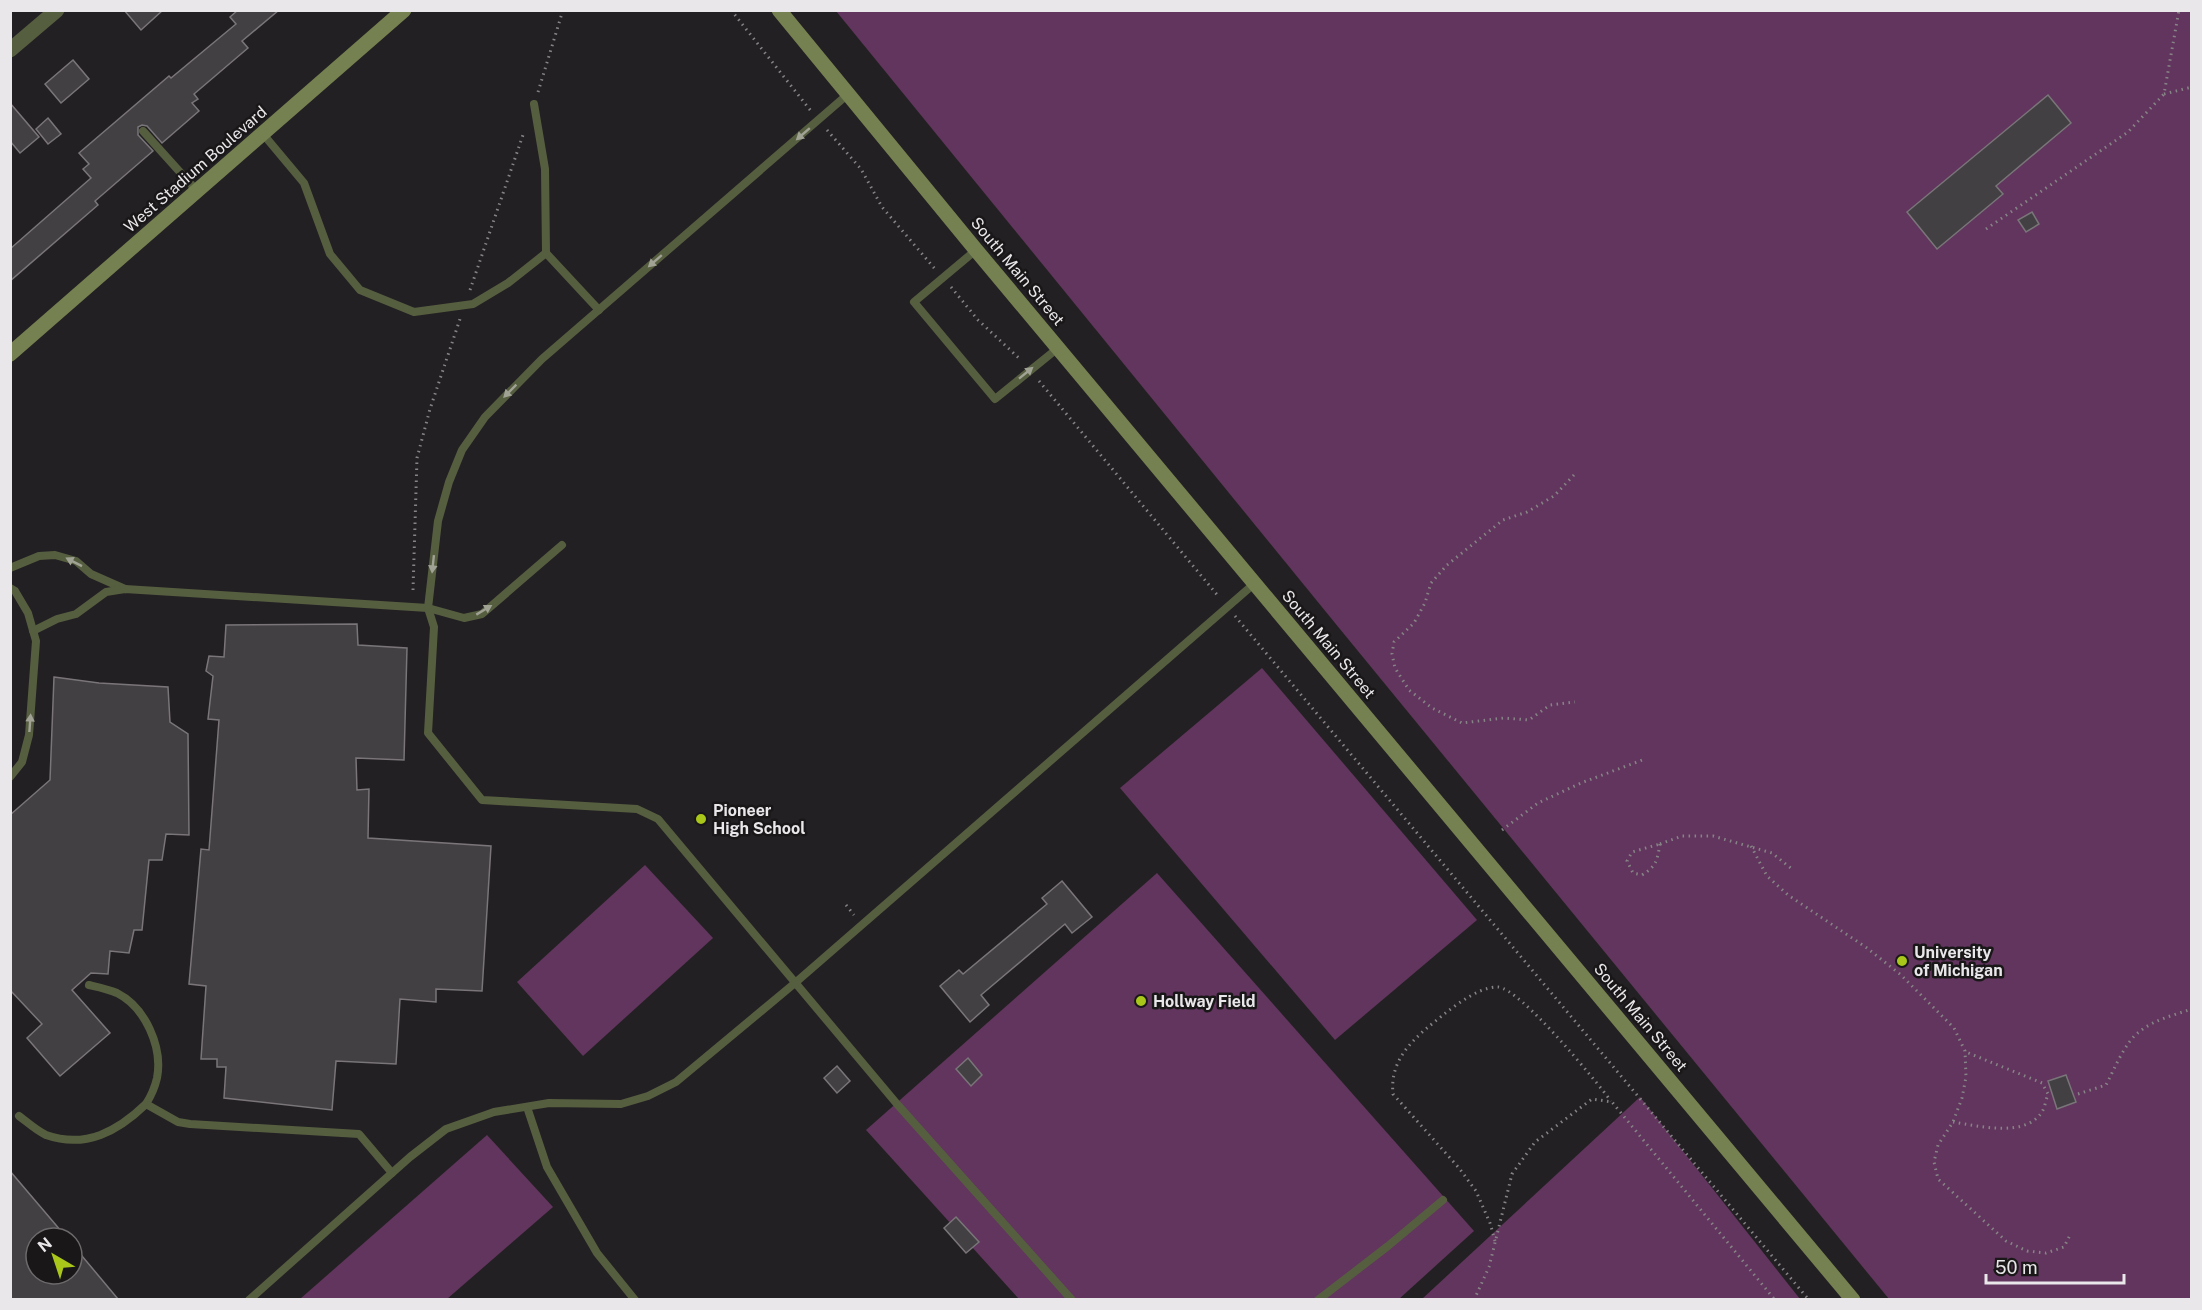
<svg xmlns="http://www.w3.org/2000/svg" width="2202" height="1310" viewBox="0 0 2202 1310" font-family="'Public Sans',sans-serif">
<style>
.green{fill:#61355d}
.building{fill:#434043;stroke:#797579;stroke-width:1.5}
.lines{fill:none;stroke-linecap:round;stroke-linejoin:round}
.path{stroke:#868486;stroke-width:3;stroke-dasharray:1.5 4.5;stroke-linecap:butt}
.lane{stroke:#565e40;stroke-width:8}
.street{stroke:#565e40;stroke-width:15}
.secondary{stroke:#758150;stroke-width:15}
.oneway{fill:#a0a294}
.poi-dot{fill:#a9c71a;stroke:#1a1719;stroke-width:2}
.labels{text-anchor:middle;stroke-width:5;stroke-linejoin:round;paint-order:stroke}
.street-label{font-size:16px;fill:#e9e7e9;stroke:#1a1719}
.poi-label{font-size:16px;font-weight:bold;fill:#e9e7e9;stroke:#1a1719;text-anchor:start}
</style>
<rect width="100%" height="100%" fill="#232023"/>
<g class="green">
<path d="M836,11H2191V1299H1889L1335,623Z"/>
<path d="M1262,668L1477,920L1335,1040L1120,788Z"/>
<path d="M645,865L713,938L583,1056L517,982Z"/>
<path d="M1157,873L1474,1231L1399,1299H1019L866,1130Z"/>
<path d="M1640,1097L1800,1299H1422Z"/>
<path d="M487,1135L553,1207L447,1299H300Z"/>
</g>
<g class="building">
<path d="M124,10H163L141,30Z"/>
<path d="M238,10H279L242,41L248,48L194,94L198,99L192,103L199,111L162,143L147,126L142,125L138,127V135L153,151L95,201L98,205L10,281V249L91,178L83,169L89,164L79,153L169,76L171,78L236,24L230,17Z"/>
<path d="M73,60L89,79L61,103L45,84Z"/>
<path d="M2048,95L2071,123L1996,186L2003,194L1937,249L1907,212Z"/>
<path d="M10,103L39,137L20,153L10,141Z"/>
<path d="M48,118L61,134L48,144L36,129Z"/>
<path d="M2032,212L2039,224L2026,232L2018,220Z"/>
<path d="M357,624L358,645L407,648L404,760L356,758L357,790L369,789L368,838L491,846L482,991L436,989V1002L400,999L396,1064L336,1061L332,1110L224,1098L226,1067H217V1059H201L206,986L189,984L201,849L209,850L219,720L208,719L213,676L206,671L209,656L224,657L226,625Z"/>
<path d="M54,677L99,683L168,687L170,722L188,734L189,835L166,834L162,860H149L142,930H134L129,953L110,951L108,974L91,973L72,990L110,1033L60,1076L27,1038L42,1024L10,990V815L50,780Z"/>
<path d="M1062,881L1092,917L1072,933L1065,924L981,995L989,1005L970,1022L940,986L959,970L963,974L1047,904L1042,898Z"/>
<path d="M968,1058L982,1075L971,1086L956,1069Z"/>
<path d="M837,1066L850,1081L837,1093L824,1078Z"/>
<path d="M2066,1075L2076,1102L2057,1109L2048,1081Z"/>
<path d="M10,1171L67,1238H36V1274H72V1244L118,1299H10Z"/>
<path d="M956,1217L979,1242L966,1253L944,1228Z"/>
</g>
<g class="lines">
<g class="path">
<path d="M731,10L811,111"/>
<path d="M538,92L563,10"/>
<path d="M2164,94L2192,87"/>
<path d="M827,130L861,169L882,207L935,269"/>
<path d="M1986,229L2128,132L2164,94L2179,10"/>
<path d="M951,287L978,320L1021,360"/>
<path d="M470,290L524,132"/>
<path d="M1039,381L1219,597"/>
<path d="M1574,475L1554,496L1527,512L1503,520L1447,565L1431,583L1425,603L1414,623L1394,642L1392,654L1395,668L1409,690L1432,708L1462,723L1504,718L1529,720L1550,705L1575,702"/>
<path d="M413,590L417,458L430,409L460,319"/>
<path d="M1235,616L1809,1300"/>
<path d="M1502,830L1538,803L1581,783L1645,759"/>
<path d="M1660,844L1682,836H1713L1772,853L1792,869"/>
<path d="M1660,844C1657,860 1657,866 1642,875L1633,873L1627,861L1632,852Z"/>
<path d="M1751,846L1767,876L1788,895L1867,948L1901,975L1954,1028L1965,1051L1966,1077L1962,1098L1953,1122L1938,1145L1934,1162L1938,1179L2006,1241L2027,1251L2046,1253L2064,1247L2070,1235"/>
<path d="M846,905L854,915"/>
<path d="M2078,1094L2106,1085C2114,1070 2125,1042 2139,1032C2153,1020 2174,1015 2192,1009"/>
<path d="M1953,1122C1979,1126 2025,1138 2042,1112C2045,1107 2046,1099 2048,1094L2042,1083L1966,1052"/>
<path d="M1495,1241L1490,1223L1476,1191L1459,1168L1393,1094C1390,1065 1406,1046 1427,1028C1443,1015 1476,986 1498,987C1521,989 1595,1080 1611,1101"/>
<path d="M1474,1300L1489,1267L1512,1174L1535,1142L1592,1099L1612,1102L1775,1300"/>
</g>
<g class="lane">
<path d="M847,95L542,359L485,417L462,450L449,482L438,521L428,608L434,627L428,733L482,800L637,809L658,819L897,1104L1072,1300"/>
<path d="M534,104L545,169L546,253L599,310"/>
<path d="M143,131L197,191"/>
<path d="M263,134L304,183L330,254L360,290L414,312L473,304L508,283L546,253"/>
<path d="M976,250L914,302L995,399L1058,348"/>
<path d="M10,568L39,556L55,555L76,561L91,574L125,589"/>
<path d="M10,588L15,591L28,613L36,641L29,735L22,762L10,777"/>
<path d="M33,631L57,619L76,614L106,592L125,589L428,608L464,618L482,614L562,545"/>
<path d="M89,985C98,987 108,989 117,993C145,1007 163,1047 157,1078C155,1087 151,1096 146,1104L178,1122L190,1124L359,1134L392,1173"/>
<path d="M527,1107L547,1167L597,1253L635,1300"/>
<path d="M19,1116C27,1122 37,1131 46,1135C86,1149 118,1131 146,1104"/>
<path d="M249,1300L410,1157L446,1129L494,1112L549,1103L621,1104L648,1096L676,1082L795,983L1255,583"/>
<path d="M1318,1300L1388,1246L1443,1200"/>
</g>
<path class="street" d="M10,50L57,10"/>
<g class="secondary">
<path d="M779,10L976,250L1853,1300"/>
<path d="M10,354L404,10"/>
</g>
</g>
<defs><path id="oneway-solid" d="M-6-.8H1V-3.2L6.5 0L1 3.2V.8H-6Z" transform="scale(1.5)"/></defs>
<g class="oneway">
<use href="#oneway-solid" transform="translate(803 134) rotate(139)"/>
<use href="#oneway-solid" transform="translate(655 261) rotate(139)"/>
<use href="#oneway-solid" transform="translate(1026 373) rotate(-39)"/>
<use href="#oneway-solid" transform="translate(510 391) rotate(135)"/>
<use href="#oneway-solid" transform="translate(74 562) rotate(-153)"/>
<use href="#oneway-solid" transform="translate(433 564) rotate(96)"/>
<use href="#oneway-solid" transform="translate(484 610) rotate(-31)"/>
<use href="#oneway-solid" transform="translate(30 723) rotate(-86)"/>
</g>
<g class="poi-dot">
<circle cx="701" cy="819" r="6"/>
<circle cx="1902" cy="961" r="6"/>
<circle cx="1141" cy="1001" r="6"/>
</g>
<g class="labels">
<g class="street-label">
<text transform="translate(195 169) rotate(-41)" y="6">West Stadium Boulevard</text>
<text transform="translate(1018 271) rotate(50)" y="6">South Main Street</text>
<text transform="translate(1329 644) rotate(50)" y="6">South Main Street</text>
<text transform="translate(1641 1017) rotate(50)" y="6">South Main Street</text>
</g>
<g class="poi-label">
<text x="713" y="816">Pioneer<tspan x="713" dy="18">High School</tspan></text>
<text x="1914" y="958">University<tspan x="1914" dy="18">of Michigan</tspan></text>
<text x="1153" y="1007">Hollway Field</text>
</g>
</g>
<rect width="2202" height="1310" fill="none" stroke="#e9e7e9" stroke-width="24"/>
<g transform="translate(54 1256) rotate(321)"><circle r="28" fill="#1a1719" stroke="#6d6a6c" stroke-width="1.5"/>
<path d="M0-4.5L10 22L0 15L-10 22Z" fill="#a9c71a"/>
<text y="-9" font-size="16" font-weight="bold" text-anchor="middle" fill="#e9e7e9">N</text>
</g>
<path d="M1986 1274v9h138v-9" fill="none" stroke="#e9e7e9" stroke-width="3"/>
<text x="1995" y="1274" font-size="18" fill="#e9e7e9" stroke="#1a1719" stroke-width="4.5" paint-order="stroke">50 m</text>
</svg>
